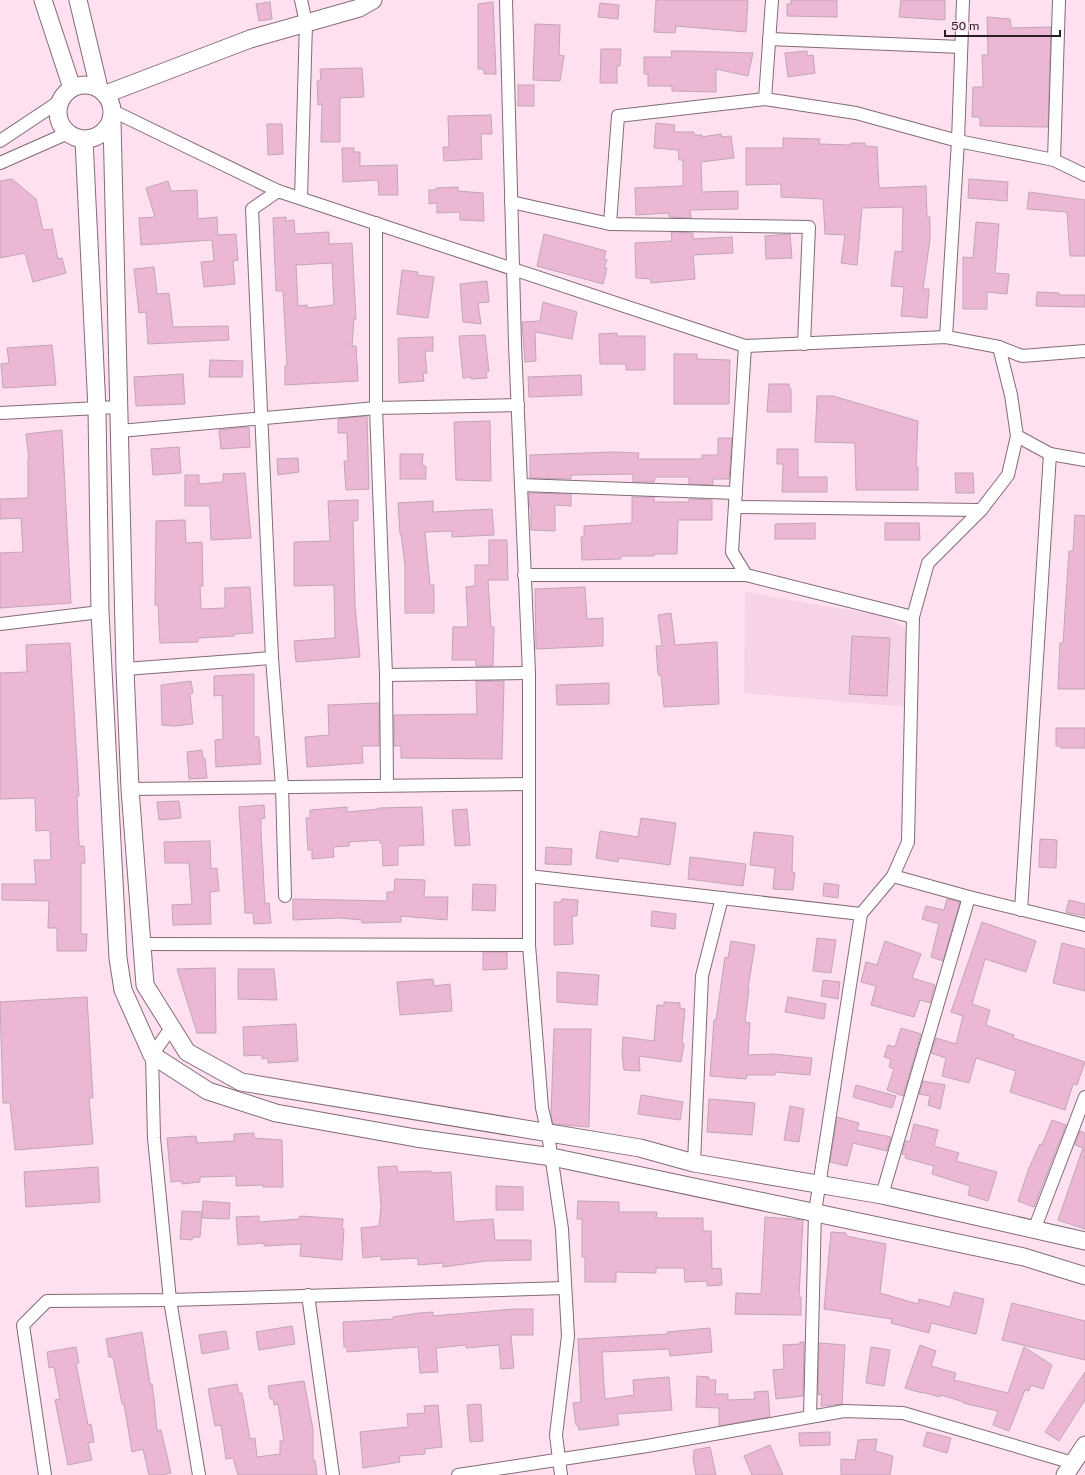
<svg xmlns="http://www.w3.org/2000/svg" width="1085" height="1475" viewBox="0 0 1085 1475" font-family="'Public Sans',sans-serif">
<style>
.built{fill:#f7d3e7}
.building{fill:#ecb7d5;stroke:#c1a6b5;fill-rule:evenodd}
.lines{fill:none;stroke-linecap:round;stroke-linejoin:round}
.street-casing{stroke:#836a78;stroke-width:14}
.secondary-casing{stroke:#836a78;stroke-width:19}
.street{stroke:#fff;stroke-width:12}
.secondary{stroke:#fff;stroke-width:17}
</style>
<rect width="100%" height="100%" fill="#fee0f0"/>
<path class="built" d="M745,592L888,617L906,629V707L744,693Z"/>
<g class="building">
<path d="M656,0H748L746,32L676,26L675,33L654,32Z"/>
<path d="M791,0H837V17L787,16V4H791Z"/>
<path d="M901,0H945V20L899,17Z"/>
<path d="M270,2L272,19L259,21L256,4Z"/>
<path d="M493,2L496,74H484V69H478V4Z"/>
<path d="M600,3L619,5L618,19L598,17Z"/>
<path d="M987,17L1010,19L1011,28L1051,27L1048,127L980,126V117H972L973,87H983L982,55H988Z"/>
<path d="M535,24L560,25L559,55L564,56L560,81L533,80Z"/>
<path d="M601,49H621L620,66H617V83H600Z"/>
<path d="M671,51H689L753,53L748,76L716,69V92L672,91V86H648V74H644V57H672Z"/>
<path d="M807,51V56L813,55L815,73L788,77L785,53Z"/>
<path d="M362,68L364,97L340,98V142H321L322,104L318,105L317,81L321,80L320,69Z"/>
<rect x="518" y="85" width="16" height="21"/>
<path d="M491,115L492,134H481L482,159L444,161L443,147H449L448,116Z"/>
<path d="M656,123L675,125L674,132H694V135H702V137L721,134L722,137L731,136L734,158L701,162L702,192L738,191V209L690,210L691,218L669,217V213L636,215L635,188L683,186V160H679L678,150L654,148Z"/>
<path d="M267,124H282L283,154L268,155Z"/>
<path d="M783,138L820,139L819,144L851,145V143H865V146L877,147L879,188L926,186L927,217H930V239L923,289H929L927,318L901,316L904,287L891,286L895,251L902,252L903,207L862,208L857,265L841,263L845,235L825,234L823,199L781,197V184L746,185V148H783Z"/>
<path d="M342,148H354V152H360V166L397,165L398,195H379L378,180L343,182Z"/>
<path d="M12,179L36,199L43,230L52,229L58,259L62,258L66,273L33,282L25,253L0,258V181Z"/>
<path d="M969,179L1008,182L1007,201L968,198Z"/>
<path d="M168,181L171,191L197,190L198,219L217,217L218,235L236,234L238,260L233,261L235,284L204,287L201,262L214,261L212,240L141,245L139,218L155,217L146,188Z"/>
<path d="M458,187V191L483,193L484,221L460,220V212L437,213V203L429,204V190H436V188Z"/>
<path d="M1029,192L1085,200V256H1070L1067,212L1027,209Z"/>
<path d="M286,217V221L294,220L295,234L329,232V244L352,243L356,319H354L352,346H356L358,381L285,385V366H287L283,291H276L273,218ZM332,263L334,305L307,308V305L298,306L296,265Z"/>
<path d="M976,222L999,224L995,273L1009,274L1007,294L987,292V309H963V257L973,258Z"/>
<path d="M671,232L693,233V239L732,237L733,253L693,255L695,279L651,283V279L636,278L635,243L672,241Z"/>
<path d="M544,234L606,251L604,259L607,260L604,268H607L603,284L537,266Z"/>
<path d="M790,234L792,258L766,259L765,236Z"/>
<path d="M154,267L157,294L169,293L173,327L228,326L229,340L148,344L146,312L139,313L134,269Z"/>
<path d="M402,270L418,272L417,275L434,277L428,318L397,314Z"/>
<path d="M487,281L489,302L478,303L481,324L463,322L460,284Z"/>
<path d="M1037,292L1059,293V295H1085V307L1036,306Z"/>
<path d="M543,302L577,312L572,339L535,332L536,361L525,362L522,322L540,321Z"/>
<path d="M617,333V336H645V370H626V364H600L599,334Z"/>
<path d="M485,335L489,371L486,372L487,378L471,379V377L463,378L459,336Z"/>
<path d="M433,337V351H425L427,373H423L424,381L399,383L398,338Z"/>
<path d="M52,345L56,385L3,388L1,364L9,363L7,348Z"/>
<path d="M674,354H697V359L730,360L729,404H674Z"/>
<path d="M210,360L243,361L242,377H209Z"/>
<path d="M183,374L185,404L136,406L134,377Z"/>
<path d="M581,375L582,395L529,397L528,377Z"/>
<path d="M769,384H789V388L791,389V412H767Z"/>
<path d="M817,396H833L918,421L916,467H918V490H856L855,443L815,442Z"/>
<path d="M367,416L369,489L346,490L344,461H348L347,433H338V419Z"/>
<path d="M490,421L491,481L456,480L454,422Z"/>
<path d="M249,427L250,447L221,449L219,430Z"/>
<path d="M62,430L71,603L0,608V553L23,552L21,518L0,519V499L28,498V459H29L26,434Z"/>
<path d="M718,438H732L729,479H713V485L689,484V477H655L654,482H633V474L571,475V479L530,478V455L613,452L639,453L638,459H702V455H718Z"/>
<path d="M179,447L181,473L153,475L151,449Z"/>
<path d="M777,449H798V477H827V492H782L783,464H777Z"/>
<path d="M400,454H423L422,466H426V479H400Z"/>
<path d="M298,458L299,472L278,475L277,459Z"/>
<path d="M245,473L251,538L211,540L210,506H185V475H199V484L223,482V474Z"/>
<path d="M955,473H973L974,493H956Z"/>
<path d="M529,493L571,494V506L555,505V531L531,530V506H529Z"/>
<path d="M632,497H654V502H689V499L712,500V520H678L677,554H654V556H621V559L582,560L581,537L584,536V526L632,523Z"/>
<path d="M358,500V520L353,521L355,606L360,657L296,662L294,641L335,638L334,585L294,586V542L330,541L328,501Z"/>
<path d="M433,501V512L492,509L494,535L452,537V531L425,532L430,585H434V613H405V564L401,534H400L398,503Z"/>
<path d="M1075,515L1085,516V689H1058L1060,643H1063L1069,551H1073Z"/>
<path d="M185,520L186,543L202,542L203,586H200L201,609L225,608V588L250,587L253,633L234,634V636L198,638V642L160,643L158,605H155L156,521Z"/>
<path d="M815,523V539H775V524Z"/>
<path d="M885,523H919L920,540H885Z"/>
<path d="M489,540H507L508,580H488L491,627H494L493,666H476V660H452L453,627H468L466,587L475,586V565H489Z"/>
<path d="M585,587L587,619L603,618V646L536,649L535,589Z"/>
<path d="M671,613L675,645L717,642L719,704L664,707L661,675H658L656,646H662L658,615Z"/>
<path d="M852,636L890,638L887,696L849,694Z"/>
<path d="M70,643L79,796H77L79,846H84L85,863H81V934H87L86,951H57V928H48L49,901L2,900V884H36L34,860H51L50,830L36,831L35,798L0,799V673L27,672L26,645Z"/>
<path d="M254,674V737H259L261,764L216,767L215,740L223,739L222,695L214,696V676Z"/>
<path d="M191,681L193,693L190,694L193,724L175,726L162,725L161,685Z"/>
<path d="M476,681H504L502,759L401,758V746H394V715L477,714Z"/>
<path d="M609,683V704L557,705L556,685Z"/>
<path d="M379,703V746H362L363,763L307,767L305,737L329,735L328,705Z"/>
<path d="M1056,728H1085V748H1061V746H1056Z"/>
<path d="M202,750L203,758H205L207,778L189,779L187,752Z"/>
<path d="M179,801L181,818L159,820L157,802Z"/>
<path d="M264,805L265,818L261,819V832L265,904L269,903L271,923L254,924L253,913H245L239,807Z"/>
<path d="M347,807V812L379,809V808L422,807L424,845L398,846V865L383,866L382,843H380V840L349,842V846L333,847L334,857L312,859V850H308L306,818H310V810Z"/>
<path d="M467,809L470,845L455,846L452,810Z"/>
<path d="M641,818L676,823L670,865L619,858L618,862L596,858L600,831L638,837Z"/>
<path d="M754,832L793,836L792,872L795,873L793,890L773,889L775,868L750,865Z"/>
<path d="M1040,839L1057,840L1056,868L1039,867Z"/>
<path d="M210,841L211,869L217,868L219,891L210,892L211,924L173,925L172,905L192,904L189,863H165L164,842Z"/>
<path d="M546,847L572,849L571,865L545,864Z"/>
<path d="M690,857L746,864L743,886L688,879Z"/>
<path d="M395,879L425,880L424,897H448L447,920L401,916V922L362,923V920L340,918L293,920V899L387,901V892H394Z"/>
<path d="M824,883L839,885L838,898L823,896Z"/>
<path d="M473,884L496,885L495,911L472,910Z"/>
<path d="M562,899L578,900L577,916H572L573,944L554,945V902H561Z"/>
<path d="M947,899L960,902L943,961L931,957L939,924L922,919L926,906L944,910Z"/>
<path d="M1069,900L1085,904V916L1066,912Z"/>
<path d="M652,911L676,914L675,929L651,926Z"/>
<path d="M982,922L1036,941L1026,972L985,959L972,1004L990,1010L986,1025L1014,1035L1013,1038L1085,1062L1077,1085L1073,1084L1065,1110L1010,1092L1016,1071L976,1058L969,1083L942,1076L946,1058L931,1053L936,1038L956,1044L963,1016L951,1012Z"/>
<path d="M817,938L836,940L831,973L813,971Z"/>
<path d="M731,941L755,945L748,988H749L745,1022L750,1023L748,1055L773,1054L812,1058L810,1075L775,1072V1075H747L746,1079L710,1076L714,1020H716L725,957L728,958Z"/>
<path d="M885,941L921,954L912,978L935,985L930,1003L920,1000L914,1017L871,1005L876,986L861,982L866,962L877,965Z"/>
<path d="M1062,943L1085,949V991L1053,983Z"/>
<path d="M483,952H507V969L483,970Z"/>
<path d="M215,968L216,1033H197L177,969Z"/>
<path d="M238,969H274L277,1000L238,999Z"/>
<path d="M557,972L599,975L597,1005L557,1002Z"/>
<path d="M433,979L434,986L450,984L452,1011L400,1015L397,982Z"/>
<path d="M823,980L840,982L838,999L821,996Z"/>
<path d="M87,997L93,1098H89L93,1144L15,1150L10,1103H3L0,1002Z"/>
<path d="M788,997L826,1004L824,1019L785,1012Z"/>
<path d="M664,1002L680,1003V1008L685,1009L682,1043L684,1044L681,1062L639,1056L640,1071L624,1070L622,1054L623,1037L654,1041L657,1005L664,1006Z"/>
<path d="M296,1024L298,1061L268,1063V1058L262,1059V1055L244,1056L243,1027Z"/>
<path d="M901,1028L921,1034L903,1096L887,1090L894,1069L889,1067L891,1059L884,1057L888,1045L895,1047Z"/>
<path d="M554,1029H591L589,1127L553,1124L551,1114Z"/>
<path d="M923,1081L945,1085L940,1109L928,1105L930,1096L919,1094Z"/>
<path d="M856,1085L896,1096L892,1108L853,1097Z"/>
<path d="M641,1095L683,1102L680,1120L638,1114Z"/>
<path d="M709,1099L755,1103L752,1135L707,1132Z"/>
<path d="M790,1106L804,1109L799,1142L784,1140Z"/>
<path d="M837,1117L859,1123L857,1130L891,1137L887,1151L853,1143L847,1166L830,1162Z"/>
<path d="M1052,1120L1066,1125L1034,1207L1018,1201L1029,1168L1040,1144L1042,1145Z"/>
<path d="M914,1124L938,1130L934,1146L959,1153L956,1161L997,1172L988,1201L968,1195L970,1186L932,1174L934,1166L905,1158L906,1155L902,1154L906,1141H910Z"/>
<path d="M1080,1131L1085,1133V1229L1058,1220L1083,1148L1075,1145Z"/>
<path d="M254,1133V1138L282,1140L283,1187H263V1185L236,1186V1176L200,1177V1182L182,1184V1181L171,1182L167,1138L196,1136L197,1143L234,1141V1134Z"/>
<path d="M397,1166L398,1172L431,1171V1173L451,1172L454,1222L493,1219L495,1240H531V1260L486,1261L443,1267V1263L418,1265V1258L381,1260V1256L363,1258L361,1228L379,1226L381,1207L378,1167Z"/>
<path d="M98,1167L100,1202L26,1207L24,1172Z"/>
<path d="M496,1186L523,1187V1210H496Z"/>
<path d="M203,1201L230,1203L229,1219L202,1218Z"/>
<path d="M578,1201L619,1202V1212H657L656,1218H703V1231H711L712,1269L721,1268L722,1285L707,1286V1281L685,1282L684,1268H656V1273L616,1272V1282H585V1257H582V1219H577Z"/>
<path d="M182,1211L202,1212L200,1237H193L192,1240L180,1239Z"/>
<path d="M259,1216V1222L299,1219L300,1216L343,1219L342,1229H344L342,1260L300,1256L301,1244L264,1246V1243L238,1245L236,1217Z"/>
<path d="M765,1217L803,1220L799,1297H801V1315L735,1314L736,1293L761,1294Z"/>
<path d="M831,1232L846,1233V1236L886,1244L880,1293L918,1304L919,1299L950,1307L954,1292L984,1299L976,1334L931,1323L929,1333L891,1323L892,1319L824,1309Z"/>
<path d="M1012,1303L1085,1321V1360L1002,1340Z"/>
<path d="M514,1309H533V1335H511L514,1368L501,1369L499,1345L466,1348V1345L436,1348L438,1372L420,1373L418,1347L347,1352V1347H344L343,1322L393,1319V1317L419,1313L433,1312V1316Z"/>
<path d="M292,1326L295,1344L259,1350L256,1332Z"/>
<path d="M710,1328L712,1352L670,1356L669,1349L602,1352L605,1399L634,1395L633,1380L669,1377L672,1410L617,1414L619,1425L579,1430L578,1425H576L573,1403L581,1402L578,1339L668,1334L667,1332Z"/>
<path d="M226,1331L229,1349L202,1354L199,1335Z"/>
<path d="M142,1332L150,1384H152L154,1399L157,1431L161,1430L171,1473L161,1475H149L143,1449L132,1452L124,1404H122L113,1357H109L106,1339Z"/>
<path d="M800,1342H804L803,1396L776,1399L773,1370L784,1369L783,1345L800,1344Z"/>
<path d="M819,1343L845,1345L842,1404L821,1406L822,1394L818,1395Z"/>
<path d="M920,1345L936,1351L931,1366L956,1373L954,1380L1008,1393L1024,1347L1052,1365L1043,1389L1031,1385L1029,1391L1025,1390L1009,1431L993,1425L998,1411L963,1403L964,1402L941,1395L940,1397L922,1392V1393L905,1388Z"/>
<path d="M76,1347L79,1363H76L88,1425L91,1424L94,1442L88,1443L92,1460L68,1465L55,1400L60,1399L54,1367L49,1368L47,1352Z"/>
<path d="M871,1347L890,1350L884,1386L866,1383Z"/>
<path d="M1085,1372V1400L1059,1441L1045,1432Z"/>
<path d="M697,1376L709,1377V1380H716L715,1394H728V1400L755,1399L754,1392L768,1391L770,1417L719,1426V1408L696,1407Z"/>
<path d="M304,1381L313,1429V1461L315,1460L317,1475H238L233,1458L226,1459L221,1425L215,1426L208,1389L237,1384L239,1393H242L250,1439L255,1438L257,1457L280,1454V1441H284L278,1404L274,1405L273,1399H270L268,1386Z"/>
<path d="M481,1404L483,1441L470,1442L467,1405Z"/>
<path d="M438,1405L442,1447L425,1449V1454L399,1456L400,1462L363,1468L360,1432L408,1427L407,1414L425,1413L424,1406Z"/>
<path d="M830,1432V1445L800,1446L799,1433Z"/>
<path d="M927,1432L951,1438L947,1453L923,1446Z"/>
<path d="M877,1439L875,1451L893,1456L890,1475H841V1459L855,1460L858,1440Z"/>
<path d="M770,1445L783,1475H752L744,1456Z"/>
<path d="M710,1447L716,1475H696L693,1459L694,1450Z"/>
</g>
<g class="lines">
<defs>
<g id="street">
<path d="M506,0L515,344L529,673V945L542,1108L548,1134L562,1229L568,1336L556,1435L561,1475"/>
<path d="M1059,0L1054,160L1085,175"/>
<path d="M769,39L961,47"/>
<path d="M765,99L772,0"/>
<path d="M113,111L278,191L745,346L946,337L999,347L1022,356L1085,351"/>
<path d="M0,141L60,101"/>
<path d="M0,163L68,133"/>
<path d="M278,191L252,209L272,658L282,786L285,896"/>
<path d="M301,198L306,23L301,0"/>
<path d="M511,202L610,224L809,227L804,344"/>
<path d="M376,223V408L386,675L387,785"/>
<path d="M610,224L618,116L765,99L856,113L958,141L1054,160"/>
<path d="M946,337L958,141L963,0"/>
<path d="M745,346L732,552L746,575L913,617"/>
<path d="M0,413L118,407"/>
<path d="M120,431L376,408L518,405"/>
<path d="M1017,436L1050,454L1085,460"/>
<path d="M521,485L736,493"/>
<path d="M735,507L981,510"/>
<path d="M524,575H746"/>
<path d="M0,624L100,612"/>
<path d="M125,669L272,658"/>
<path d="M386,675L529,673"/>
<path d="M130,789L528,784"/>
<path d="M529,876L861,914"/>
<path d="M893,876L969,897L1085,925"/>
<path d="M1021,910L1050,454"/>
<path d="M141,944L529,945"/>
<path d="M171,1028L152,1055L154,1138L170,1300L199,1475"/>
<path d="M694,1163L702,976L722,898"/>
<path d="M882,1195L969,897"/>
<path d="M1034,1230L1085,1097"/>
<path d="M308,1295L333,1475"/>
<path d="M810,1417L815,1212L861,914L893,876L908,842L913,617L928,563L981,510L1008,475L1017,436L1011,395L999,347"/>
<path d="M45,1475L23,1325L47,1301L170,1300L565,1288"/>
<path d="M458,1475L647,1446L844,1411L903,1413L1073,1463"/>
</g>
<g id="secondary">
<path d="M43,0L72,88"/>
<path d="M78,0L99,88"/>
<circle cx="85" cy="112" r="27"/>
<path d="M106,94L250,39L359,8L373,0"/>
<path d="M112,121L125,669L130,789L145,985L187,1052L241,1082L640,1148L694,1163L882,1195L1085,1241"/>
<path d="M84,140L97,409L100,612L118,958L123,990L152,1055L208,1091L276,1113L416,1138L552,1157L1024,1257L1085,1276"/>
<path d="M1065,1475L1085,1445"/>
</g>
</defs>
<use href="#street" class="street-casing"/>
<use href="#secondary" class="secondary-casing"/>
<use href="#street" class="street"/>
<use href="#secondary" class="secondary"/>
</g>
<path d="M945 30v6h115v-6" fill="none" stroke="#281e24" stroke-width="2"/>
<text x="951" y="30" font-size="12" fill="#281e24" stroke="#fee0f0" stroke-width="3" paint-order="stroke">50 m</text>
</svg>
